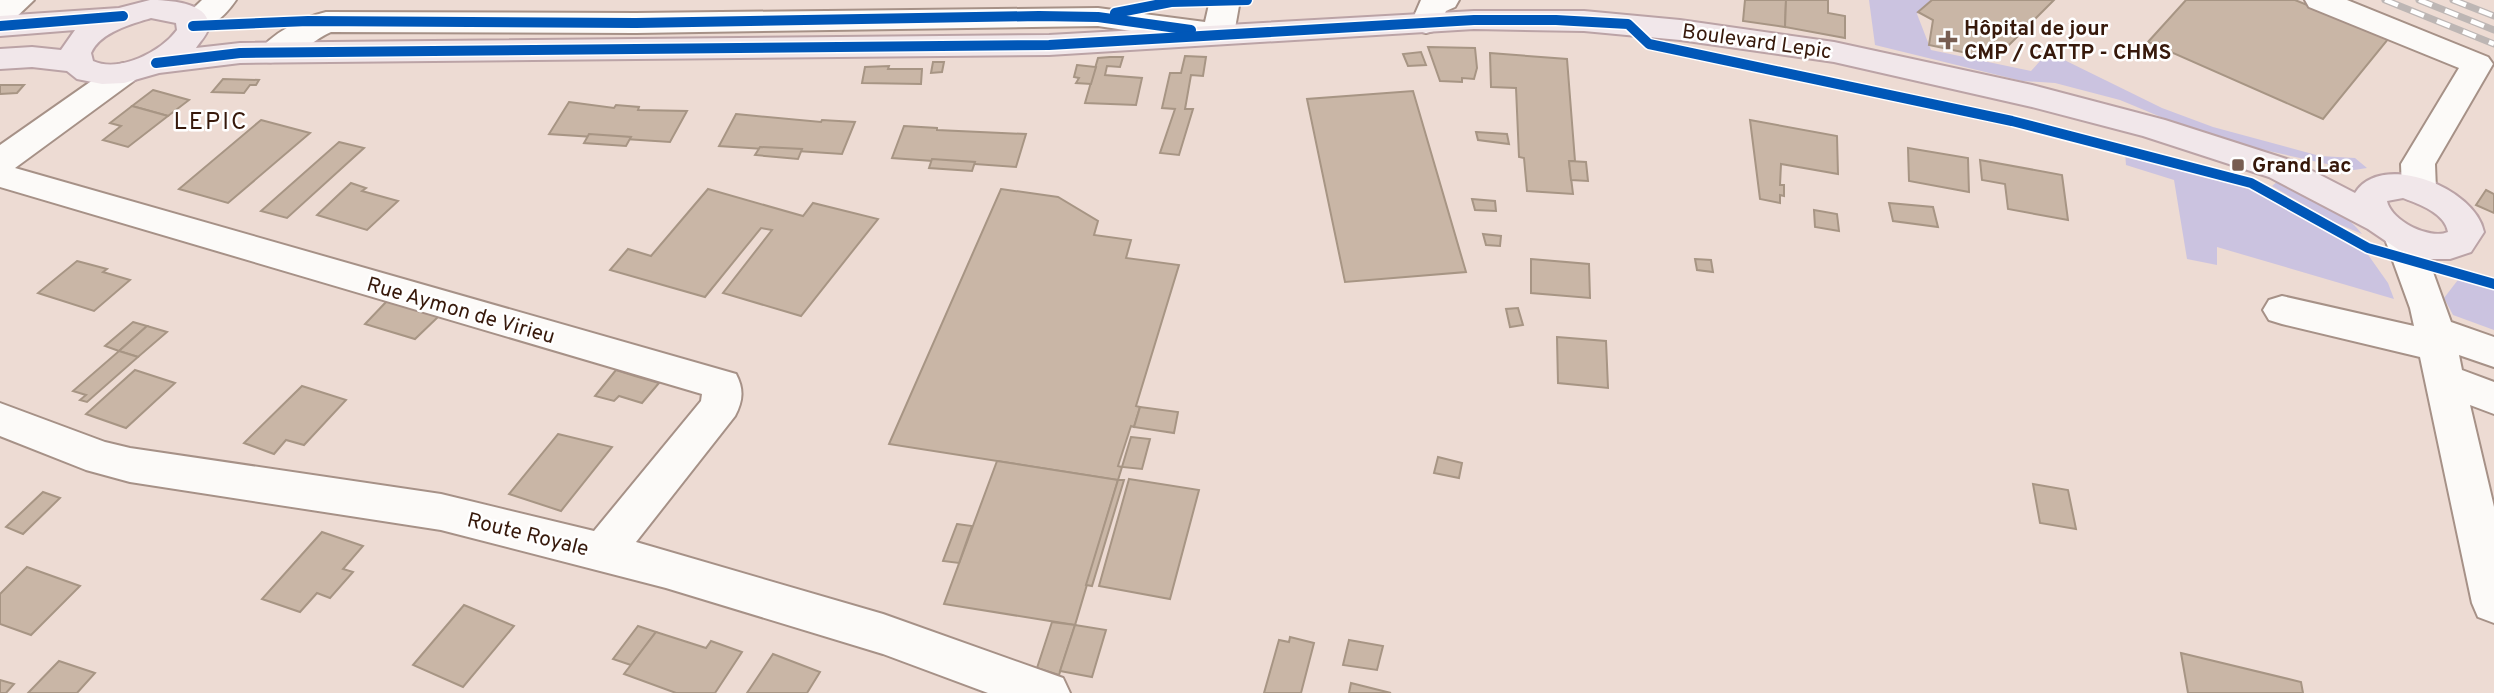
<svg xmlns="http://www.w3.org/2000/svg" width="2494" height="693" viewBox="0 0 2494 693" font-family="Overpass,sans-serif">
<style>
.green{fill:#cbc3e0}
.building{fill:#c9b6a6;stroke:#a79584;stroke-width:2}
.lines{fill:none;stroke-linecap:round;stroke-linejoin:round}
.minor-casing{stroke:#a69187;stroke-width:4}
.major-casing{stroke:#bba3a6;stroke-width:4}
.minor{fill:#fcfaf8;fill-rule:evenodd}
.major{fill:#f1e7ea;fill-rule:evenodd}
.rail-casing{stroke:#bdb6b4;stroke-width:7}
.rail{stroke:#fff;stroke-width:4.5;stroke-dasharray:14;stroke-linecap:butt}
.cycleway-casing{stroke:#fff;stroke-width:13}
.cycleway{stroke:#0057b8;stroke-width:10}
.poi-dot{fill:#775d51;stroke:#fff;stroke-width:2.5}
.labels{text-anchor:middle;stroke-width:5;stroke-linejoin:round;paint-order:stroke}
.poi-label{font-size:21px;font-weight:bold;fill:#37190b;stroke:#fff;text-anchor:start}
.street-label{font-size:21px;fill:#37190b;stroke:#fff}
.quarter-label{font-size:24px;letter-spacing:2px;fill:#37190b;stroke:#fff}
</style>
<rect width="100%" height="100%" fill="#eddbd3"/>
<g class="green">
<path d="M1869,0H1931L1917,14L1931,50L2031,71L2048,52L2162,108L2213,127L2320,156L2355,158L2367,168L2354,170L2246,146L2173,122L2120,100L2055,83L2022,81L1875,45Z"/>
<path d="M2125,152L2249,186L2364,249L2388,283L2394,299L2217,247V265L2187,259L2174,180L2126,165Z"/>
<path d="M2278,181C2306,195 2343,208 2362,234L2334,222L2272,186Z"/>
<path d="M2461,276L2494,287V330L2453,315L2444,298Z"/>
</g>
<g class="building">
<path d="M1745,0H1786L1785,27L1743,21Z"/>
<path d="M1786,0H1828V13L1845,16V38L1785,27Z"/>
<path d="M1932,0H2054L1995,59L1929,45L1933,20L1918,12Z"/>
<path d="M2186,0H2295L2389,38L2323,119L2148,42Z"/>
<path d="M1428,47L1475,48L1477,68L1474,79L1462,78V82L1440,81Z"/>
<path d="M1421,52L1426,65L1408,66L1403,54Z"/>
<path d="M1490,53L1567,59L1575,161H1569L1573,194L1527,191L1524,158L1519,157L1516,88L1491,87Z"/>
<path d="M1185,56L1206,57L1203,76L1191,75L1185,109H1193L1179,155L1160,153L1175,109L1162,108L1170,73H1181Z"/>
<path d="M1110,57H1123L1120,67L1107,66L1105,75L1142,78L1136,105L1085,103L1098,58Z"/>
<path d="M933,62H944L942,72L931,73Z"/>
<path d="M1077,65L1096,67L1091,84L1076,83L1079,78L1074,77Z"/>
<path d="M889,66L888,69H922L921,84L862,83L865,67Z"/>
<path d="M223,79L259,80L256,85H250L244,93L212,92Z"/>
<path d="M0,85H24L17,93L0,94Z"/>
<path d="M153,90L189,100L168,116L132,106Z"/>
<path d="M1413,91L1466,272L1345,282L1307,99Z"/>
<path d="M569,102L614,108L616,105L639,107L638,110L687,111L670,142L549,134Z"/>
<path d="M132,106L168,116L128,147L103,140L121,126L110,123Z"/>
<path d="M736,114L821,122L822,120L855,122L842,154L719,146Z"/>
<path d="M261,120L310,133L228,203L179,189Z"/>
<path d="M1750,120L1837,136L1838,174L1781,164L1780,185H1784V196L1780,195V203L1760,199Z"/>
<path d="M904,126L937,128V130L1026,134L1016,167L892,158Z"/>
<path d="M1476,132L1507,134L1509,144L1478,140Z"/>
<path d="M589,134L631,137L626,146L584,143Z"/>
<path d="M339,142L364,148L287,218L261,211Z"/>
<path d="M760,147L802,149L798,159L755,155Z"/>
<path d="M1908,148L1968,158L1969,192L1909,181Z"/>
<path d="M932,159L975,162L972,171L929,168Z"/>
<path d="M1980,160L2062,175L2068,220L2008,209L2005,184L1982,180Z"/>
<path d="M1569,161L1586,162L1588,181L1571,180Z"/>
<path d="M351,183L366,188L362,191L398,201L367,230L317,215Z"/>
<path d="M708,189L803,216L813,203L878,219L801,316L723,293L772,230L761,228L705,297L610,270L628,249L651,256Z"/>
<path d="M1001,189L1058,197L1098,221L1094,235L1131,240L1126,258L1179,265L1136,406L1140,407L1134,427L1131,426L1118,466L1122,467L1118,480L889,444Z"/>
<path d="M2486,190L2494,194V213L2476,205Z"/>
<path d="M1472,199L1495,201L1496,211L1475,210Z"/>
<path d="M1889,203L1933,207L1938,227L1893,221Z"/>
<path d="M1814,210L1837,214L1839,231L1815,227Z"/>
<path d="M1483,234L1501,236L1500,246L1486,245Z"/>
<path d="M1531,259L1589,264L1590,298L1531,293Z"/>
<path d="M1695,259L1711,260L1713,272L1697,270Z"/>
<path d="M77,261L107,269L103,272L130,280L94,311L38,293Z"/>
<path d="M387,301L439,316L415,339L365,324Z"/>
<path d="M1518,308L1523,325L1510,327L1506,309Z"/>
<path d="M133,322L147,326L119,351L105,346Z"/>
<path d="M147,326L167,332L138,357L119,351Z"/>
<path d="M1557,337L1606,341L1608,388L1558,383Z"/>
<path d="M119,351L138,357L87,402L80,400L86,395L73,391Z"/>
<path d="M135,370L175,383L126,428L86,414Z"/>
<path d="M616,370L635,376L659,383L642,403L619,396L614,401L595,396Z"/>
<path d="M302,386L346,400L304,445L286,440L274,454L244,443Z"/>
<path d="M1140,407L1178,412L1174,433L1134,427Z"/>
<path d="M558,434L612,447L561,511L509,494Z"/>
<path d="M1131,437L1150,439L1142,469L1122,467Z"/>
<path d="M1438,457L1462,463L1459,478L1434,473Z"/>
<path d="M997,461L1118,480L1075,625L944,604Z"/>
<path d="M1129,479L1199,490L1170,599L1099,586Z"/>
<path d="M1118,480H1124L1092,586L1086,585Z"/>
<path d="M2033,484L2068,490L2076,529L2040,523Z"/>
<path d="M43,492L60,498L23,534L6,527Z"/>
<path d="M957,524L972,526L959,563L943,561Z"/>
<path d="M322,532L363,546L343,569L353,572L330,598L317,593L300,612L262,599Z"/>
<path d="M27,567L80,586L31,635L0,624V594Z"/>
<path d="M464,605L514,626L463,687L413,665Z"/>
<path d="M1052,622L1075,625L1059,675L1037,668Z"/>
<path d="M1075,625L1106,630L1092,677L1060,671Z"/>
<path d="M638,626L656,632L631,665L613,659Z"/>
<path d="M656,632L706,648L711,641L742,652L715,693H676L624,674Z"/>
<path d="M1290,637L1314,643L1301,693H1264L1279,640L1289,642Z"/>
<path d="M1349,640L1383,646L1377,670L1343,665Z"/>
<path d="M2181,653L2301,682L2303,693H2188Z"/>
<path d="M773,654L820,672L807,693H747Z"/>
<path d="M59,661L95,673L77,693H28Z"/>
<path d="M0,680L14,684L6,693H0Z"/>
<path d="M1351,683L1391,693H1349Z"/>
</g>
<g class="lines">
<defs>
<g id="minor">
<path d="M0,0H34L11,22L0,24Z"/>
<path d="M202,0H236C224,18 204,35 182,30L178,23Z"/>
<path d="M1210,0H1240L1234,34L1229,41L1218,44L1098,26L636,33L331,32C308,42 288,68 262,61L257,54C271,33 302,18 326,12L636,13L1098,8L1205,22Z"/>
<path d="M1421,0H1459L1455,7L1446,11L1437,30L1426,33L1415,30L1411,23Z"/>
<path d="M2305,0H2347L2488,57L2493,64L2435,164L2436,190L2431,199L2419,202L2407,199L2402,190L2401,164L2459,68L2309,7Z"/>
<path d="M124,63L135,66L140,73L135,80L15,168L736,374C744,389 743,401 735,416L636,542L883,614L1063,678L1070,693H988L883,654L666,588L441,530L130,482L86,470L0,436V403L105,442L130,448L441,494L594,531L701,401L702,394L0,187V145L113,66Z"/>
<path d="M2403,226L2416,230L2421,239L2451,322L2494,337V367L2459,355L2462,370L2494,382V414L2470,405L2494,507V623L2478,617L2472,603L2420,357L2282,324L2269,320L2263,310L2269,300L2282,296L2414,326L2410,308L2385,239L2390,230Z"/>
</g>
<path id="major" d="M150,0C167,0 213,2 208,29C207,35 199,43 196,48L240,43L1049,35L1474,11H1584L1680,20L1834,42L2032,85L2165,120L2293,161L2355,193C2381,150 2476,188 2484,232L2471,252L2450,259H2426L2399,250L2368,229L2269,177L2143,136L2032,107L1834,62L1680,40L1584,31L1474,29L1049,55L240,63L159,73L124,83L102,84L77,79L67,71L32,67L0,69V49L32,47L61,50L75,30L0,36V16L119,8ZM151,18L176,23L177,30C161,52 119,73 93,61L91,53C100,32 132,24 151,18ZM2403,198C2419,204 2445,213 2448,232C2430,240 2391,221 2387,201Z"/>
</defs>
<use href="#minor" class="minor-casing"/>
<use href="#major" class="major-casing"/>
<use href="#minor" class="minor"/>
<use href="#major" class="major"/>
<defs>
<g id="rail">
<path d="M2385,0L2494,44"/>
<path d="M2419,0L2494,30"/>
<path d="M2453,0L2494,16"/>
</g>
</defs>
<use href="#rail" class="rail-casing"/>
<use href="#rail" class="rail"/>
<defs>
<g id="cycleway">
<path d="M1115,13L1171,2L1247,0"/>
<path d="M0,26L123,16"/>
<path d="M193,26L308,21L636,23L1039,16L1098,17L1191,30"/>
<path d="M156,63L240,53L1049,45L1474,20H1556L1628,24L1649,44L2012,121L2251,183L2368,248L2494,284"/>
</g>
</defs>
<use href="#cycleway" class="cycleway-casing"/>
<use href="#cycleway" class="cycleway"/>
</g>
<g class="poi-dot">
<path d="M1944.5 29.5h7v7h7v7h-7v7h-7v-7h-7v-7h7z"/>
<rect x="2231" y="158" width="14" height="14" rx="3.5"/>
</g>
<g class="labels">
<g class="poi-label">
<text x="1964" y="35">Hôpital de jour<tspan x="1964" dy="24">CMP / CATTP - CHMS</tspan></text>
<text x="2252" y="172">Grand Lac</text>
</g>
<g class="street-label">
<text transform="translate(1757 41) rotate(8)" y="7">Boulevard Lepic</text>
<text transform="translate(461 310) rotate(16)" y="7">Rue Aymon de Virieu</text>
<text transform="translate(528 534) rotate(14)" y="7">Route Royale</text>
</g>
<g class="quarter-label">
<text x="211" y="129">LEPIC</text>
</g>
</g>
</svg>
